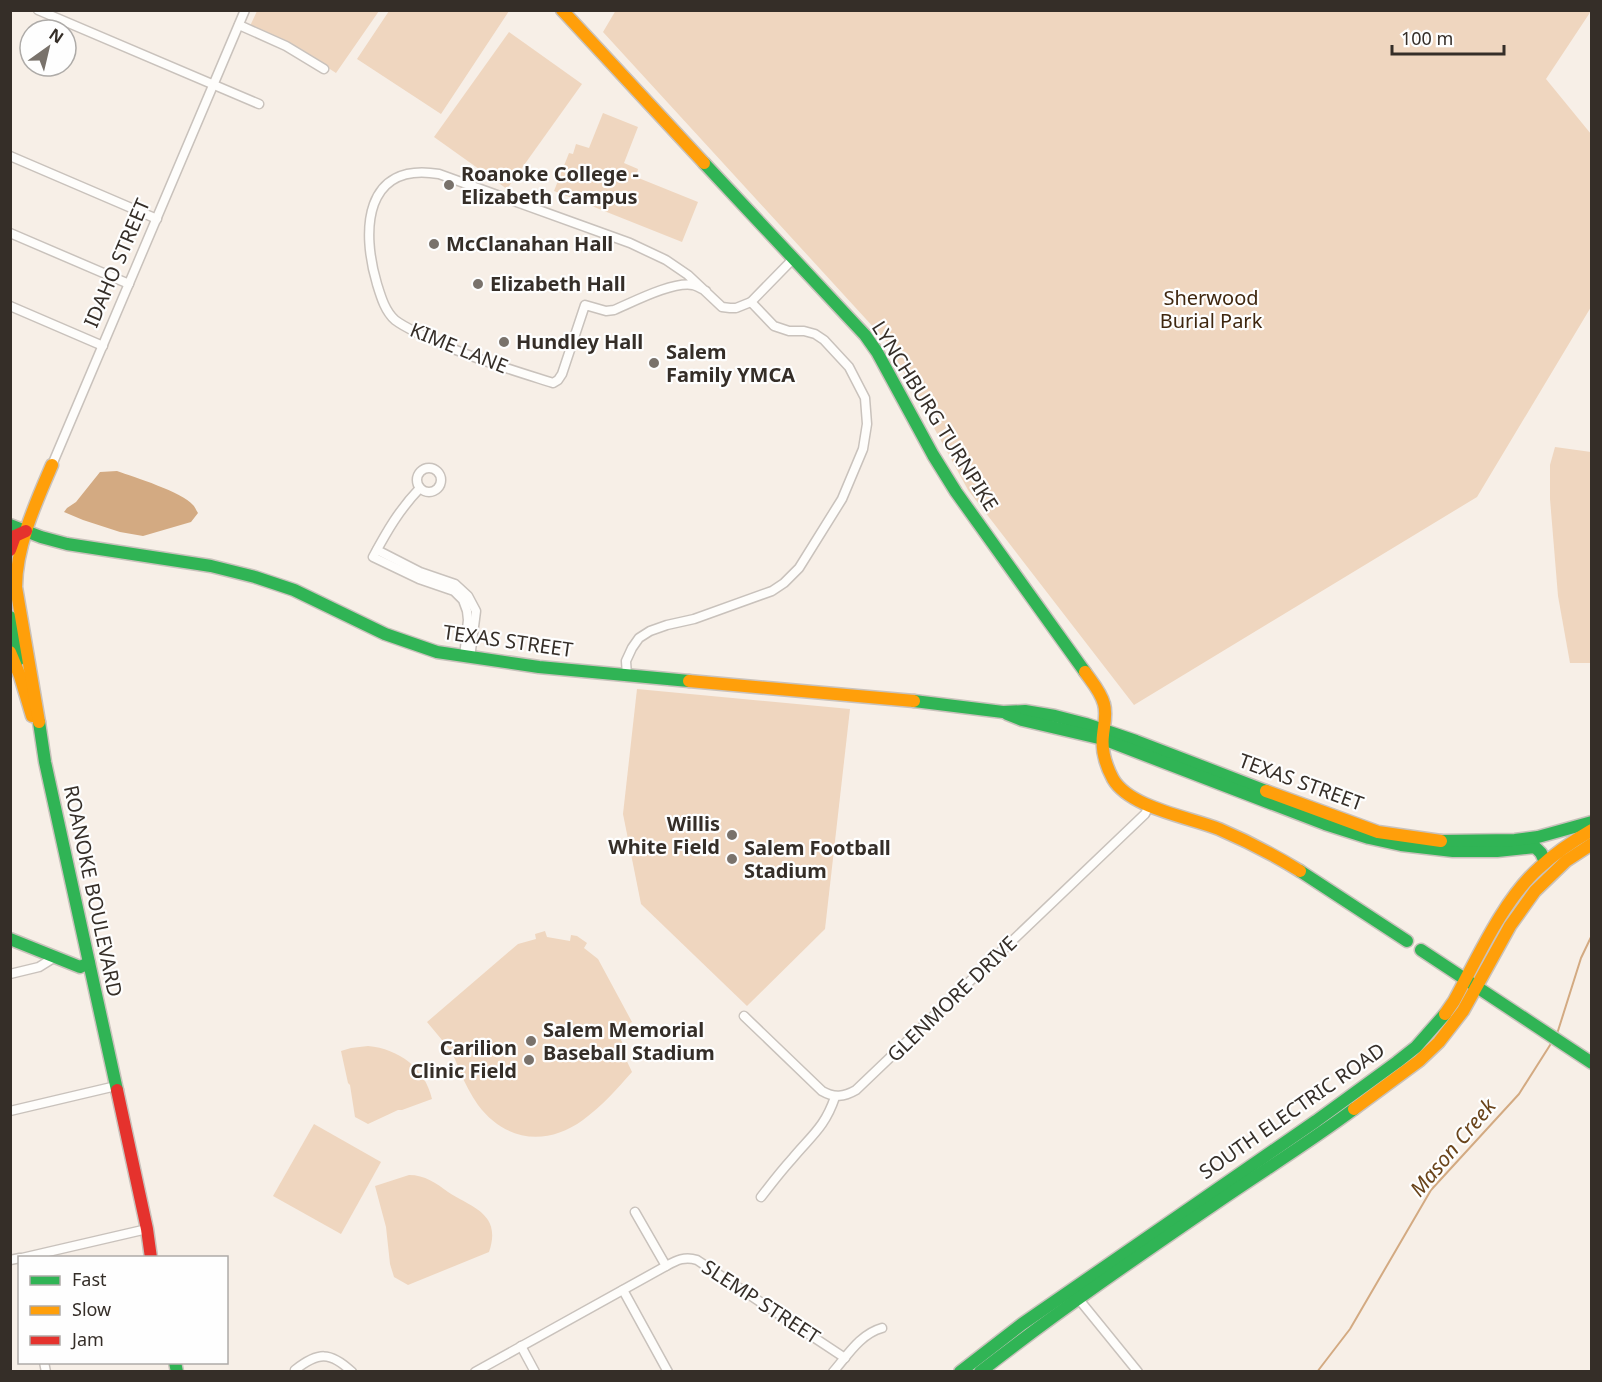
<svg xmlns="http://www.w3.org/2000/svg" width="1602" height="1382" viewBox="0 0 1602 1382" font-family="'Noto Sans',sans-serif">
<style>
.green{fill:#efd6bf}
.water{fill:#d3aa82}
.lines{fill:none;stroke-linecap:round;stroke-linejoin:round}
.stream{stroke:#d3aa82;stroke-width:2}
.street-casing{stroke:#c9c2bc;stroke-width:11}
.fast-casing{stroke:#c9c2bc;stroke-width:15}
.slow-casing{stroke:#c9c2bc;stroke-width:15}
.jam-casing{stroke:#c9c2bc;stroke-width:15}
.street{stroke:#fefdfb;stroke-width:8}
.fast{stroke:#30b455;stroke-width:12}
.slow{stroke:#ff9f0a;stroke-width:12}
.jam{stroke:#e5322d;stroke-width:12}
.poi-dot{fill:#79726b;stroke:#fefefe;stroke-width:2}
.labels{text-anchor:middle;stroke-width:4.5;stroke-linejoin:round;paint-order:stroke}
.poi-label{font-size:20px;font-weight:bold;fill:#352e28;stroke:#fefefe;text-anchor:start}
.street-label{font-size:20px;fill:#352e28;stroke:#fefefe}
.park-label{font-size:20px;fill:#3f270f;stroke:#fefefe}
.water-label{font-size:21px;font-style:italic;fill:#6a441b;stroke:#fefefe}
</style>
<rect width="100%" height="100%" fill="#f7efe7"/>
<g class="green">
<path d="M616,10L1591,11L1546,79L1591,134V307L1477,497L1134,705L968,490L887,342L603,32Z"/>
<path d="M257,11H379L336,73L296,47L250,26Z"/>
<path d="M389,11V10L509,11L441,114L357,59Z"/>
<path d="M509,32L582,84L507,189L434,137Z"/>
<path d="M603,113L638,127L624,163L638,169L636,177L698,202L682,242L554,191L569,153L573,154L576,144L589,148Z"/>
<path d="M1555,447L1591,452V663H1570L1558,596L1550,499V465Z"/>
<path d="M637,689L850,709L825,929L747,1006L641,904L623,814Z"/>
<path d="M545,931L547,937L570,941L571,935L577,936L587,943L584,948L598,959L632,1022L616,1031L627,1051L623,1053L632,1072C617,1089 602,1106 583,1120C546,1147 505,1141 478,1105C471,1095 465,1083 460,1072C458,1067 456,1061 453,1055C446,1044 436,1033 427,1022L518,944L536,939L535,934Z"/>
<path d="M368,1046C399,1049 425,1068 432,1099L402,1110H398L368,1124L355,1117L350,1085L348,1083L341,1051L351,1048Z"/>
<path d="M314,1124L381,1162L341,1234L273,1196Z"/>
<path d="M409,1175C425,1175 436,1183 448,1192C473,1208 502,1214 489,1252L408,1285L394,1277L390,1264L386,1227L375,1186Z"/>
</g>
<path class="water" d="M117,471C134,477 182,492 193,505C195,507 196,510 198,513L191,522L143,536L120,532L83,520L64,512L67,508L76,502L100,472Z"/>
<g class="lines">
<g class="stream">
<path d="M1557,1034L1581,958L1592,935"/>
<path d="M1317,1372L1350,1329L1431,1190L1519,1094L1552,1042"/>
</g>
<defs>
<g id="street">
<path d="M38,10L259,104"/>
<path d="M239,25L286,46L324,69"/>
<path d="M10,156L157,219"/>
<path d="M10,233L129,284"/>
<path d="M706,291C702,289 697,286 693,285C673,281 633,302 614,310L606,311L585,305L562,374L558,380L553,383C509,369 465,356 424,336C414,331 404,327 395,320C385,311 381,297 377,284C361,231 364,161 439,174L630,243L666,260L688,275L722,307L730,308H736L751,302L794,258"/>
<path d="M10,306L103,346"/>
<path d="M52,465L245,10"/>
<circle cx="429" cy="480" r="12"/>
<path d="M420,488C399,510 387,531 373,557L419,579L454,591L463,600L467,611L468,620L464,657"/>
<path d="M377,550L420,572L455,584L468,596L476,611L470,658"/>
<path d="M627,676L626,661L632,648L639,638L650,631L667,625L694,619L772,591L784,583L799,568L842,499L863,449L867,424L865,398L849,367L824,340L815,334L804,331H789L774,326L751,302"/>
<path d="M10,974L39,967L55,957"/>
<path d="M744,1016L822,1091C834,1098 844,1097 856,1090L1145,814L1149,806"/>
<path d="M10,1111L116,1086"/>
<path d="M761,1197C771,1184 781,1171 792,1159C811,1136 825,1127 835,1097"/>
<path d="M635,1212L666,1266"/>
<path d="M22,1258L147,1229"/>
<path d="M10,1260L20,1258"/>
<path d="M623,1290L668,1372"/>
<path d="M1077,1297L1138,1372"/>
<path d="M521,1346L535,1372"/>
<path d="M44,1362L46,1372"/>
<path d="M295,1370C318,1352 330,1351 352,1372"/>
<path d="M475,1372L666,1266C677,1260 685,1256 697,1260L845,1358"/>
<path d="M833,1372C847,1356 860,1334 882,1328"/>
</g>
<g id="fast">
<path d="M704,163L865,335L877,352L933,455L956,492L1085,672"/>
<path d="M10,525L41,537L67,544L211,566L255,577L294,590L385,634L437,652L539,667L689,681"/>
<path d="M10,617L18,660"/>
<path d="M914,701L1003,712L1025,711L1055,716L1086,724L1136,741L1266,791"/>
<path d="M1007,714L1022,720L1103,739L1325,824L1369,838L1401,845L1453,851H1497L1535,847L1541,853L1545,862"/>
<path d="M39,722L45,762L117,1090"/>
<path d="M1441,841L1515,840L1538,837L1592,822"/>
<path d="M1300,871L1407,941"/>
<path d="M10,939L80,967L89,963"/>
<path d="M1421,950L1592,1063"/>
<path d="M175,1362L177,1372"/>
<path d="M960,1372L1022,1324L1316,1121L1397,1062L1416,1047L1445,1014"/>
<path d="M980,1372C1058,1311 1140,1255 1222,1199C1266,1169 1311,1141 1354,1109"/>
</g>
<g id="slow">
<path d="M562,10L704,163"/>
<path d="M10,652L20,676L32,716"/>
<path d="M1085,672C1092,682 1101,692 1104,704C1107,714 1104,725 1103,735C1101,751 1106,766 1113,779C1130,808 1189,817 1219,829C1247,841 1274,855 1300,871"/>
<path d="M689,681L914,701"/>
<path d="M39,722L16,587C16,546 36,502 52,465"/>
<path d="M1266,791L1378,832L1441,841"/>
<path d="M1445,1014L1454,1001C1477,959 1503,900 1539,868C1555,853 1573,841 1592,830"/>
<path d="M1354,1109L1419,1061L1439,1042L1463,1011L1510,926L1535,891L1566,861L1592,844"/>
</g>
<g id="jam">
<path d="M10,550L15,536L26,531"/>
<path d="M117,1090L147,1229L151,1258"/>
</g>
</defs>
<use href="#street" class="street-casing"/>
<use href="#fast" class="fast-casing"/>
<use href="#slow" class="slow-casing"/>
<use href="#jam" class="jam-casing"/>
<use href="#street" class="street"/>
<use href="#fast" class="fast"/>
<use href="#slow" class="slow"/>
<use href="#jam" class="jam"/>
</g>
<g class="poi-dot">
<circle cx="449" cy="185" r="6"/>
<circle cx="434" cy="244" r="6"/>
<circle cx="478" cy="284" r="6"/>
<circle cx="504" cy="342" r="6"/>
<circle cx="654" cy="363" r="6"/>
<circle cx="732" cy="835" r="6"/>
<circle cx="732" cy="859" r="6"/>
<circle cx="531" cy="1041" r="6"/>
<circle cx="529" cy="1060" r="6"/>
</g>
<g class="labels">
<g class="poi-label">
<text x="461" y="181">Roanoke College -<tspan x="461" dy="23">Elizabeth Campus</tspan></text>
<text x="446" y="251">McClanahan Hall</text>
<text x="490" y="291">Elizabeth Hall</text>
<text x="516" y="349">Hundley Hall</text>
<text x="666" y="359">Salem<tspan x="666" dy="23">Family YMCA</tspan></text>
<text x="720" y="831" text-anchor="end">Willis<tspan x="720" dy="23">White Field</tspan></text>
<text x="744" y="855">Salem Football<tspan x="744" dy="23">Stadium</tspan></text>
<text x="543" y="1037">Salem Memorial<tspan x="543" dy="23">Baseball Stadium</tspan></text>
<text x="517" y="1055" text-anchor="end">Carilion<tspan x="517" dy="23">Clinic Field</tspan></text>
</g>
<g class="street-label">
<text transform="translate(117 263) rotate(-67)" y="7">IDAHO STREET</text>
<text transform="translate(459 348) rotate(22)" y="7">KIME LANE</text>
<text transform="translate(935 416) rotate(58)" y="7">LYNCHBURG TURNPIKE</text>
<text transform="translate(508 641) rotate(8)" y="7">TEXAS STREET</text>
<text transform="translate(1301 782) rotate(20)" y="7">TEXAS STREET</text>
<text transform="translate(93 891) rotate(78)" y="7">ROANOKE BOULEVARD</text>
<text transform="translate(952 999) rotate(-44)" y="7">GLENMORE DRIVE</text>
<text transform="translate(1292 1111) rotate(-35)" y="7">SOUTH ELECTRIC ROAD</text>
<text transform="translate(761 1302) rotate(33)" y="7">SLEMP STREET</text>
</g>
<g class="park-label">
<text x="1211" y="305">Sherwood<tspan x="1211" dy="23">Burial Park</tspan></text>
</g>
<g class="water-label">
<text transform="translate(1453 1148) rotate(-50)" y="7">Mason Creek</text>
</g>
</g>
<rect width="1602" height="1382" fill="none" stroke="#352e28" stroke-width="24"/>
<rect x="18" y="1256" width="210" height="108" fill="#fefefe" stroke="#aeaba8" stroke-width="1.5"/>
<rect x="30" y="1276" width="30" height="9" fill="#30b455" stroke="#aeaba8" stroke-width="1.5"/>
<text x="72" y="1286" font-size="18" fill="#352e28">Fast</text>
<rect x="30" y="1306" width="30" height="9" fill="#ff9f0a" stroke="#aeaba8" stroke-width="1.5"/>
<text x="72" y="1316" font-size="18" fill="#352e28">Slow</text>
<rect x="30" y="1336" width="30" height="9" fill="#e5322d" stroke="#aeaba8" stroke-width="1.5"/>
<text x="72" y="1346" font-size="18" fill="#352e28">Jam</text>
<g transform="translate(48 48) rotate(34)"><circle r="28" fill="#fefefe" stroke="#aeaba8" stroke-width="1.5"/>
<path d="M0-4.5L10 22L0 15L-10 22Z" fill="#79726b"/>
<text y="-9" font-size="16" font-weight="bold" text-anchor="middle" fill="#352e28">N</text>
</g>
<path d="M1392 45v9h112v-9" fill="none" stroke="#352e28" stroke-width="3"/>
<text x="1401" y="45" font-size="18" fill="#352e28" stroke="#fefefe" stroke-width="4.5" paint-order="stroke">100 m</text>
</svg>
